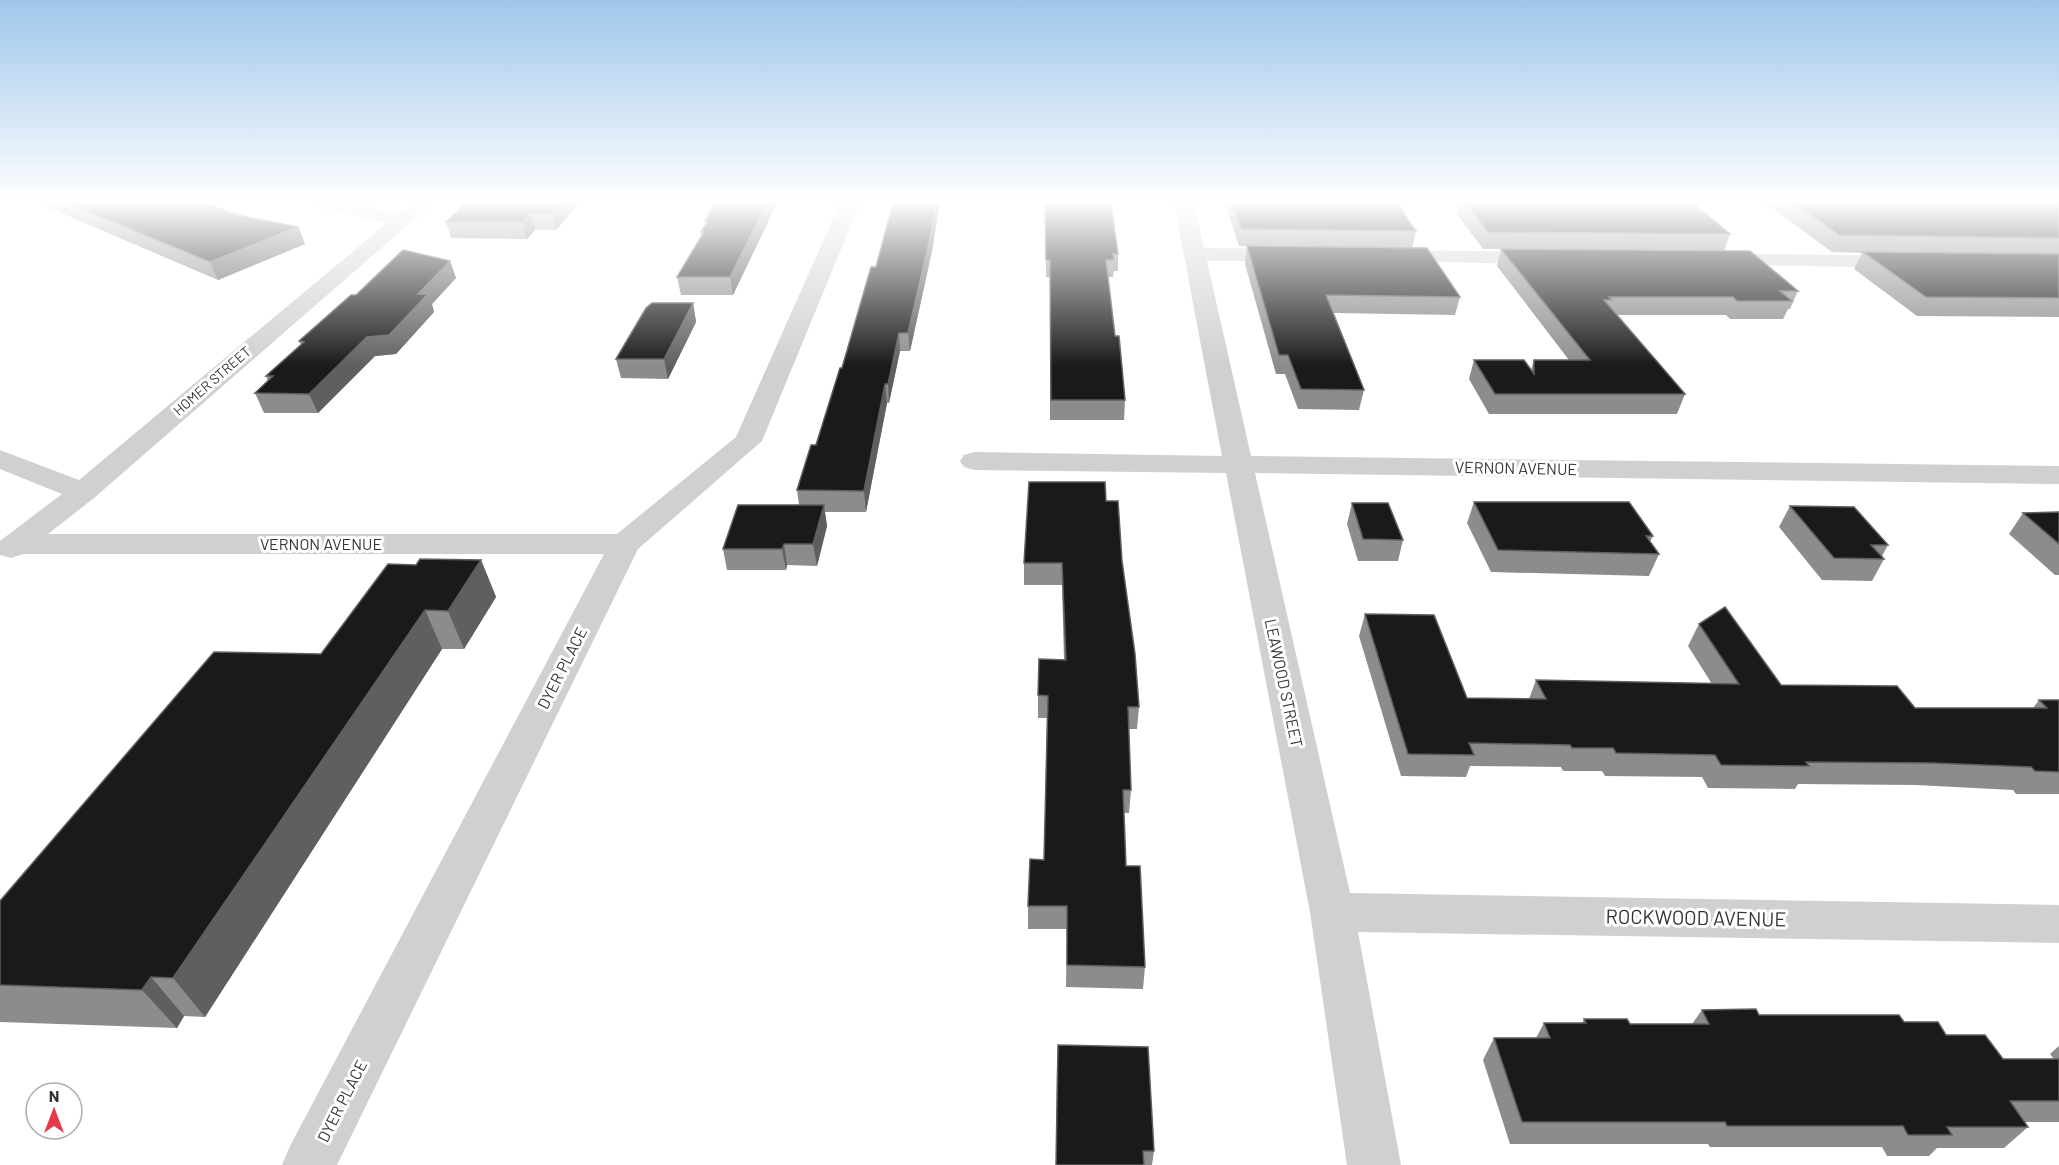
<svg xmlns="http://www.w3.org/2000/svg" width="2059" height="1165" viewBox="0 0 2059 1165" font-family="Barlow,sans-serif">
<style>
.lines{fill:none;stroke-linecap:round;stroke-linejoin:round}
.minor{fill:#d0d0d0;fill-rule:evenodd}
.wall{fill:#8c8c8c}
.shaded-wall{fill:#5f5f5f}
.building{fill:#1a1a1a;stroke:#5f5f5f;stroke-width:1.5}
.labels{text-anchor:middle;stroke-width:6;stroke-linejoin:round;paint-order:stroke}
.far-street-label{font-size:14px;fill:#333;stroke:#fff}
.street-label{font-size:16px;fill:#333;stroke:#fff}
.near-street-label{font-size:20px;fill:#333;stroke:#fff}
</style>
<rect width="100%" height="100%" fill="#fff"/>
<g class="lines">
<g class="minor">
<path d="M315,203H350L399,213L412,203H433L94,498L48,534H617L736,437L840,203H860L762,441L638,549L337,1165H282L290,1146L604,554H24L11,558L0,555V541L62,494L0,469V450L79,480L387,223L318,207Z"/>
<path d="M1174,203H1194L1204,248L1292,249L1300,250L1303,255L1300,260L1292,261H1207L1251,456L2059,466V484L1255,473L1350,893L2059,905V943L1358,932L1401,1165H1347L1310,912L1226,473L974,470L964,467L960,461L964,455L974,452L1222,456Z"/>
<path d="M1389,250L1544,252L1552,253L1555,258L1552,263L1544,264L1381,261L1378,256L1381,251Z"/>
<path d="M1716,253L1904,256L1912,257L1915,262L1912,267L1904,268L1708,264L1705,259L1708,254Z"/>
</g>
</g>
<g class="wall">
<path d="M38,203H206L238,215L298,227L305,244L218,280Z"/>
<path d="M466,203H579L556,230H535L527,239L451,238L446,222Z"/>
<path d="M777,203L733,295H681L677,277L702,235L701,232L705,225V221Z"/>
<path d="M1045,203L1118,254V271H1114L1113,277H1108L1115,336L1125,400L1124,420H1050V277H1046Z"/>
<path d="M1226,203H1397L1416,231L1412,248L1460,297L1455,315L1333,313L1364,390L1359,410L1298,409L1285,374H1276L1245,264L1247,246L1389,248L1239,246L1226,207Z"/>
<path d="M1459,203H1693L1730,234L1724,251L1798,291L1790,309H1788L1783,319H1730L1726,315H1617L1685,394L1677,414H1489L1469,379L1474,360L1531,370L1534,360H1569L1497,266L1501,249H1483L1456,213Z"/>
<path d="M1765,203H2059V317L1917,316L1854,269L1862,253L1832,252Z"/>
<path d="M932,251L910,351H900L889,403H887L866,512H825L827,526L817,566L787,565L786,570H727L723,549L799,505L797,490L816,445L876,267Z"/>
<path d="M450,261L456,278L432,304L434,312L396,354L375,356L318,413H264L255,393L268,381L266,376L301,345L299,341L356,295Z"/>
<path d="M693,303L696,322L668,379L621,378L616,359Z"/>
<path d="M1106,501L1122,561L1139,707L1137,729H1129L1131,790L1129,813H1124L1126,866L1145,967L1143,989L1066,987L1067,929H1028V906L1044,860L1047,718H1038V695L1064,660L1062,585H1024V563Z"/>
<path d="M1474,502L1653,536L1650,542L1659,554L1649,576L1491,572L1467,523Z"/>
<path d="M1352,503L1403,540L1398,561H1358L1347,524Z"/>
<path d="M1790,506L1888,545L1882,556L1884,559L1872,581L1822,580L1779,527Z"/>
<path d="M2059,512V575H2055L2009,534L2023,513Z"/>
<path d="M481,560L496,597L464,649H442L205,1017L184,1016L177,1028L0,1022V901L321,654L416,565Z"/>
<path d="M1365,614L1467,698L1529,699L1536,680L1712,684L1688,646L1699,624L1781,685L1915,708H2033L2039,700H2059V794H2016L2013,790L1916,785L1798,784L1795,789L1708,788L1702,777L1605,776L1602,771H1563L1561,767L1470,766L1466,777L1401,776L1359,636Z"/>
<path d="M1702,1010L1759,1015L1904,1022L1946,1035L2003,1059H2054L2050,1054L2059,1046V1122H2025L2028,1127L2004,1148H1937L1929,1156H1887L1882,1147H1710L1708,1144H1510L1483,1060L1494,1038H1536L1544,1023H1582L1584,1019L1630,1024H1692Z"/>
<path d="M1057,1066L1154,1151L1152,1165H1056Z"/>
</g>
<g class="shaded-wall">
<path d="M561,203H579L556,230L551,213Z"/>
<path d="M767,203H777L733,295L730,277Z"/>
<path d="M936,203H940L932,251L910,351L908,333Z"/>
<path d="M530,213L535,230L527,239L522,222Z"/>
<path d="M298,227L305,244L218,280L210,262Z"/>
<path d="M450,261L456,278L432,304L434,312L396,354L375,356L318,413L309,394L367,337L418,294Z"/>
<path d="M693,303L696,322L668,379L664,359Z"/>
<path d="M899,333L900,351L889,403L888,384Z"/>
<path d="M885,384L887,403L866,512L864,491Z"/>
<path d="M824,505L827,526L817,566L813,544Z"/>
<path d="M784,544L787,565L786,570L782,549Z"/>
<path d="M481,560L496,597L464,649L448,611Z"/>
<path d="M425,610L442,649L205,1017L173,978Z"/>
<path d="M151,977L184,1016L177,1028L142,990Z"/>
</g>
<g class="building">
<path d="M67,203H206L238,215L298,227L210,262Z"/>
<path d="M466,203H561L551,213H530L522,222H446Z"/>
<path d="M715,203H767L730,277H677L704,232H701L708,221H705Z"/>
<path d="M893,203H936L931,234L908,333H899L888,384H885L864,491L797,490L811,445H816L840,368H842L871,267H876Z"/>
<path d="M1045,203H1111L1118,254H1113L1114,260H1106L1115,336H1119L1125,400H1051L1050,260H1046Z"/>
<path d="M1232,203H1397L1416,231L1241,229Z"/>
<path d="M1465,203H1693L1730,234L1488,232Z"/>
<path d="M1794,203H2059V238L1839,235Z"/>
<path d="M1247,246L1427,248L1460,297L1326,295L1364,390L1301,389L1288,355H1279Z"/>
<path d="M1501,249L1750,251L1798,291H1780L1792,301H1737L1733,297H1609L1612,300H1604L1685,394H1495L1474,360H1524L1534,374V360H1590Z"/>
<path d="M403,250L450,261L418,294H428L389,335L367,337L309,394L255,393L273,376H266L304,342L299,341L351,295H356Z"/>
<path d="M1863,252L2059,254V298L1926,297Z"/>
<path d="M652,303H693L664,359H616L646,308Z"/>
<path d="M1029,482H1105L1106,501H1118L1122,561L1135,654L1139,707H1128L1131,790H1123L1126,866H1140L1145,967L1067,965V906H1028L1030,859L1044,860L1048,696L1038,695L1039,659L1066,660L1062,563H1024Z"/>
<path d="M1474,502H1629L1653,536H1646L1659,554L1498,550Z"/>
<path d="M1352,503H1388L1403,540L1363,539Z"/>
<path d="M738,505H824L813,544H784L782,549H723Z"/>
<path d="M1790,506L1854,507L1888,545H1871L1884,559L1834,558Z"/>
<path d="M2059,512V544L2023,513Z"/>
<path d="M420,559L481,560L448,611L425,610L173,978L151,977L142,990L0,985V901L214,652L321,654L388,564L416,565Z"/>
<path d="M1725,607L1781,685L1897,686L1915,708H2047L2039,700H2059V772L2035,771L2031,767L1933,763L1806,762L1809,766L1721,765L1715,755L1616,753L1613,748H1572L1570,745L1469,743L1474,755L1408,754L1365,614L1434,615L1467,698L1546,699L1536,680L1739,684L1699,624Z"/>
<path d="M1756,1009L1759,1015H1899L1904,1022H1938L1946,1035H1985L2003,1059H2059V1101H2010L2028,1127H1947L1952,1135H1908L1903,1126H1727L1725,1122H1522L1494,1038H1550L1544,1023H1586L1584,1019H1627L1630,1024H1709L1702,1010Z"/>
<path d="M1058,1045L1148,1047L1154,1151H1143L1144,1165H1056Z"/>
</g>
<linearGradient id="sky" x2="0" y2="1"><stop stop-color="#9ec6ea"/><stop offset="0.55" stop-color="#fff"/><stop offset="1" stop-color="#fff" stop-opacity="0"/></linearGradient>
<rect width="2059" height="366" fill="url(#sky)"/>
<g class="labels">
<g class="far-street-label">
<text transform="translate(212 381) rotate(-41)" y="5">HOMER STREET</text>
</g>
<g class="street-label">
<text transform="translate(1516 468) rotate(1)" y="6">VERNON AVENUE</text>
<text x="321" y="550">VERNON AVENUE</text>
<text transform="translate(562 668) rotate(-63)" y="6">DYER PLACE</text>
<text transform="translate(1284 683) rotate(78)" y="6">LEAWOOD STREET</text>
<text transform="translate(342 1101) rotate(-63)" y="6">DYER PLACE</text>
</g>
<g class="near-street-label">
<text transform="translate(1696 918) rotate(1)" y="7">ROCKWOOD AVENUE</text>
</g>
</g>
<g transform="translate(54 1111)"><circle r="28" fill="#ffffff" stroke="#adadad" stroke-width="1.5"/>
<path d="M0-4.5L10 22L0 15L-10 22Z" fill="#e63946"/>
<text y="-9" font-size="16" font-weight="bold" text-anchor="middle" fill="#333333">N</text>
</g>
</svg>
